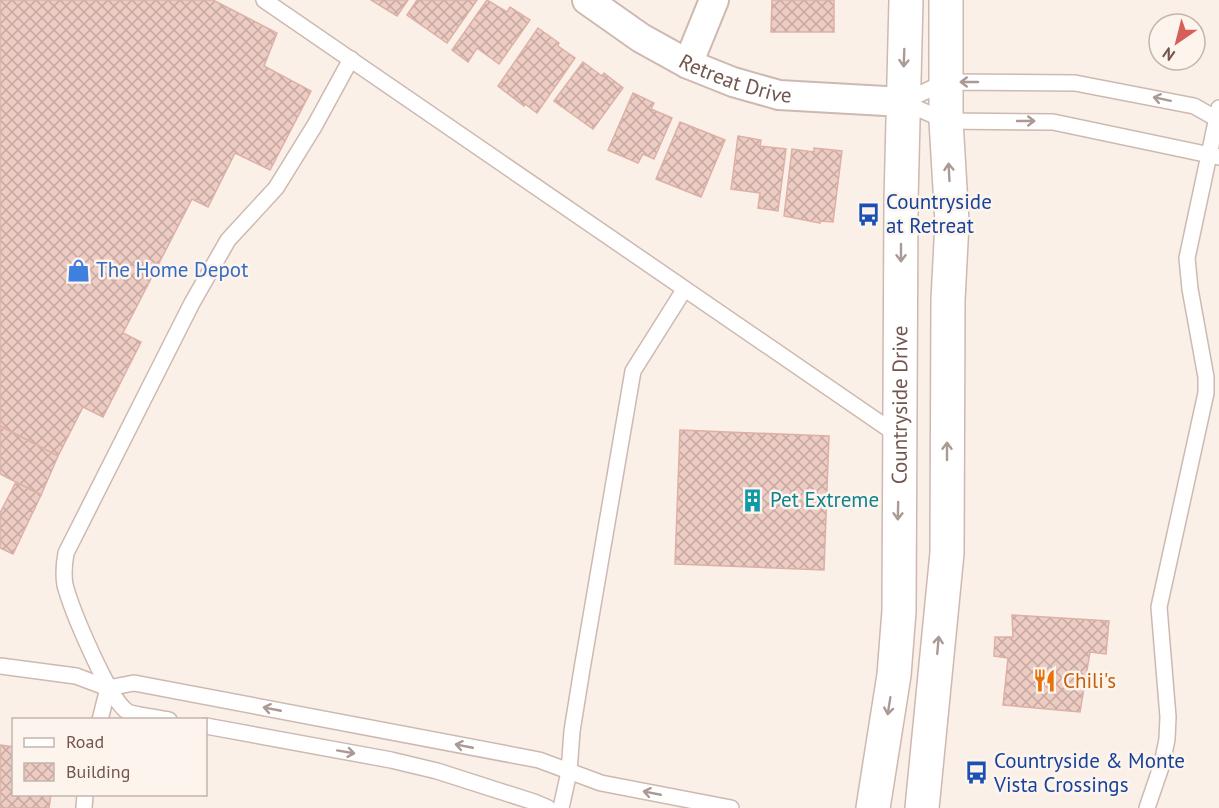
<svg xmlns="http://www.w3.org/2000/svg" width="1219" height="808" viewBox="0 0 1219 808" font-family="'PT Sans',sans-serif">
<style>
.building{fill:url(#building-cross-hatch);stroke:#deb0a5;stroke-width:1.5}
.lines{fill:none;stroke-linecap:round;stroke-linejoin:round}
.lane-casing{stroke:#cdb9b2;stroke-width:18}
.street-casing{stroke:#cdb9b2;stroke-width:32}
.secondary-casing{stroke:#cfb8b0;stroke-width:36}
.lane{stroke:#fff;stroke-width:15}
.street{stroke:#fff;stroke-width:28}
.secondary{stroke:#fff;stroke-width:33}
.oneway{stroke:#aa9995}
.labels{text-anchor:middle;stroke-width:5;stroke-linejoin:round;paint-order:stroke}
.street-label{font-size:21px;fill:#72554f;stroke:#fdf4ee}
.transit-label{font-size:21px;fill:#164399;stroke:#fdf4ee;text-anchor:start}
.shop-label{font-size:21px;fill:#366cbe;stroke:#fdf4ee;text-anchor:start}
.culture-label{font-size:21px;fill:#0d838f;stroke:#fdf4ee;text-anchor:start}
.food-label{font-size:21px;fill:#c56008;stroke:#fdf4ee;text-anchor:start}
</style>
<defs>
<pattern id="building-cross-hatch" width="8" height="8" patternUnits="userSpaceOnUse" patternTransform="scale(1.5)"><rect width="8" height="8" fill="#edccc3"/><path d="M0 0l8 8M0 8l8-8" fill="none" stroke="#c4a8a1"/></pattern>
</defs>
<rect width="100%" height="100%" fill="#faf0e8"/>
<g class="building">
<path d="M0,0H213L277,33L264,66L311,91L270,170L235,153L208,207L192,199L123,333L141,342L103,417L83,407L58,456L0,426Z"/>
<path d="M371,0H408L397,16Z"/>
<path d="M417,0H477L447,43L407,15Z"/>
<path d="M487,0L507,12L510,7L530,20L499,64L477,48L468,62L452,50Z"/>
<path d="M772,0H834V32H771Z"/>
<path d="M538,28L559,43L558,46L575,58L537,113L525,104L524,106L498,86Z"/>
<path d="M583,62L602,76L604,73L623,88L593,129L554,101Z"/>
<path d="M633,93L654,103L651,109L672,118L654,159L643,154L638,163L608,150Z"/>
<path d="M680,122L725,140L701,197L656,179Z"/>
<path d="M738,136L761,140L760,146L786,149L778,211L758,208L760,193L731,189Z"/>
<path d="M814,148L842,151L833,222L820,221V223L784,216L792,149L814,152Z"/>
<path d="M0,426L58,456L41,495L0,474Z"/>
<path d="M680,430L829,436L824,570L675,564Z"/>
<path d="M16,482L41,495L13,554L0,548V513Z"/>
<path d="M1012,615L1109,621L1106,654L1090,652L1080,712L1003,705L1008,658L994,656L995,637H1013Z"/>
<path d="M0,745L14,747V794H51L49,808H0Z"/>
</g>
<g class="lines">
<defs>
<g id="lane">
<path d="M264,0L899,436"/>
<path d="M1219,120L1194,106L1075,83L945,82L903,102L946,121L1053,122L1219,157"/>
<path d="M0,666L76,676L108,688L134,683L539,760L601,783L731,808"/>
<path d="M100,720L108,688"/>
<path d="M169,720C161,718 134,715 128,712C109,701 71,608 65,585C63,573 64,564 66,553L192,303L228,240L276,188L315,125L351,59"/>
<path d="M206,726L391,760L437,771L534,802L548,808"/>
<path d="M84,808L85,794"/>
<path d="M561,808L569,772L572,731L582,669L633,371L684,290"/>
<path d="M1147,808L1162,764L1167,739L1168,717L1159,607L1206,393V377L1190,289L1187,258L1219,108"/>
</g>
<g id="street">
<path id="s1" d="M587,0L641,38L688,64L733,82L779,95L903,102"/>
<path d="M688,64L714,0"/>
</g>
<g id="secondary">
<path id="s2" d="M873,808L894,675L899,611L901,201L906,0"/>
<path d="M922,808L947,553L948,300L952,222L946,121V0"/>
</g>
</defs>
<use href="#lane" class="lane-casing"/>
<use href="#street" class="street-casing"/>
<use href="#secondary" class="secondary-casing"/>
<use href="#lane" class="lane"/>
<use href="#street" class="street"/>
<use href="#secondary" class="secondary"/>
</g>
<defs><path id="oneway-shaft" d="M-6 0H5M1.5-3L5.5 0L1.5 3" fill="none" stroke-width="1.6" stroke-linecap="round" stroke-linejoin="round" transform="scale(1.5)"/></defs>
<g class="oneway">
<use href="#oneway-shaft" transform="translate(904 58) rotate(92)"/>
<use href="#oneway-shaft" transform="translate(969 82) rotate(-180)"/>
<use href="#oneway-shaft" transform="translate(1162 99) rotate(-168)"/>
<use href="#oneway-shaft" transform="translate(1026 121)"/>
<use href="#oneway-shaft" transform="translate(949 172) rotate(-93)"/>
<use href="#oneway-shaft" transform="translate(901 253) rotate(90)"/>
<use href="#oneway-shaft" transform="translate(947 451) rotate(-90)"/>
<use href="#oneway-shaft" transform="translate(898 511) rotate(91)"/>
<use href="#oneway-shaft" transform="translate(938 645) rotate(-85)"/>
<use href="#oneway-shaft" transform="translate(889 706) rotate(99)"/>
<use href="#oneway-shaft" transform="translate(272 709) rotate(-169)"/>
<use href="#oneway-shaft" transform="translate(464 746) rotate(-169)"/>
<use href="#oneway-shaft" transform="translate(346 752) rotate(10)"/>
<use href="#oneway-shaft" transform="translate(652 793) rotate(-169)"/>
</g>
<defs>
<symbol id="bus-bare" viewBox="-9 -9 18 18"><path d="M-5-6H5V4H4V6H2V4H-2V6H-4V4H-5ZM-3.5-4V0h7V-4ZM-3.5 1.2v1.5H-2V1.2ZM2 1.2v1.5H3.5V1.2Z" fill="#1a4fb4" stroke="#fdf4ee" stroke-width="2.5" paint-order="stroke"/></symbol>
<symbol id="shop-bare" viewBox="-9 -9 18 18"><path d="M-5-2.5h2.3a2.7 3.5 0 0 1 5.4 0H5L5.5 6h-11ZM-1.5-2.5h3a1.5 2.3 0 0 0-3 0Z" fill="#3f7fe0" stroke="#fdf4ee" stroke-width="2.5" paint-order="stroke"/></symbol>
<symbol id="building-bare" viewBox="-9 -9 18 18"><path d="M-4-6H4V6H1V3H-1V6H-4ZM-2.5-4.3h1.7v1.8h-1.7ZM.8-4.3h1.7v1.8H.8ZM-2.5-1h1.7V.8h-1.7ZM.8-1h1.7V.8H.8Z" fill="#0f9aa8" stroke="#fdf4ee" stroke-width="2.5" paint-order="stroke"/></symbol>
<symbol id="restaurant-bare" viewBox="-9 -9 18 18"><path d="M-5-6h1v4h1v-4h1v4h1v-4h1v5L-1.5 .5V6h-2V.5L-5-1ZM5-6V6H3V1.5H1.5Q1.5-4 5-6Z" fill="#e8710a" stroke="#fdf4ee" stroke-width="2.5" paint-order="stroke"/></symbol>
</defs>
<g fill-rule="evenodd">
<use href="#bus-bare" x="852" y="198" width="33" height="33"/>
<use href="#shop-bare" x="62" y="254" width="33" height="33"/>
<use href="#building-bare" x="736" y="484" width="33" height="33"/>
<use href="#restaurant-bare" x="1028" y="664" width="33" height="33"/>
<use href="#bus-bare" x="960" y="756" width="33" height="33"/>
</g>
<g class="labels">
<g class="street-label">
<text dy="7" stroke="none"><textPath href="#s1" startOffset="170">Retreat Drive</textPath></text>
<text dy="7" stroke="none"><textPath href="#s2" startOffset="405">Countryside Drive</textPath></text>
</g>
<g class="transit-label">
<text x="886" y="209">Countryside<tspan x="886" dy="24">at Retreat</tspan></text>
<text x="994" y="768">Countryside &amp; Monte<tspan x="994" dy="24">Vista Crossings</tspan></text>
</g>
<g class="shop-label">
<text x="96" y="277">The Home Depot</text>
</g>
<g class="culture-label">
<text x="770" y="507">Pet Extreme</text>
</g>
<g class="food-label">
<text x="1063" y="688">Chili's</text>
</g>
</g>
<rect x="12" y="718" width="195" height="78" fill="#fdf4ee" stroke="#c5b4ae" stroke-width="1.5"/>
<rect x="24" y="738" width="30" height="9" fill="#ffffff" stroke="#c5b4ae" stroke-width="1.5"/>
<text x="66" y="748" font-size="18" fill="#72554f">Road</text>
<rect x="24" y="763" width="30" height="18" fill="url(#building-cross-hatch)" stroke="#c5b4ae" stroke-width="1.5"/>
<text x="66" y="778" font-size="18" fill="#72554f">Building</text>
<g transform="translate(1177 42) rotate(215)"><circle r="28" fill="#fdf4ee" stroke="#c5b4ae" stroke-width="1.5"/>
<path d="M0-4.5L10 22L0 15L-10 22Z" fill="#d75f5a"/>
<text y="-9" font-size="16" font-weight="bold" text-anchor="middle" fill="#72554f">N</text>
</g>
</svg>
